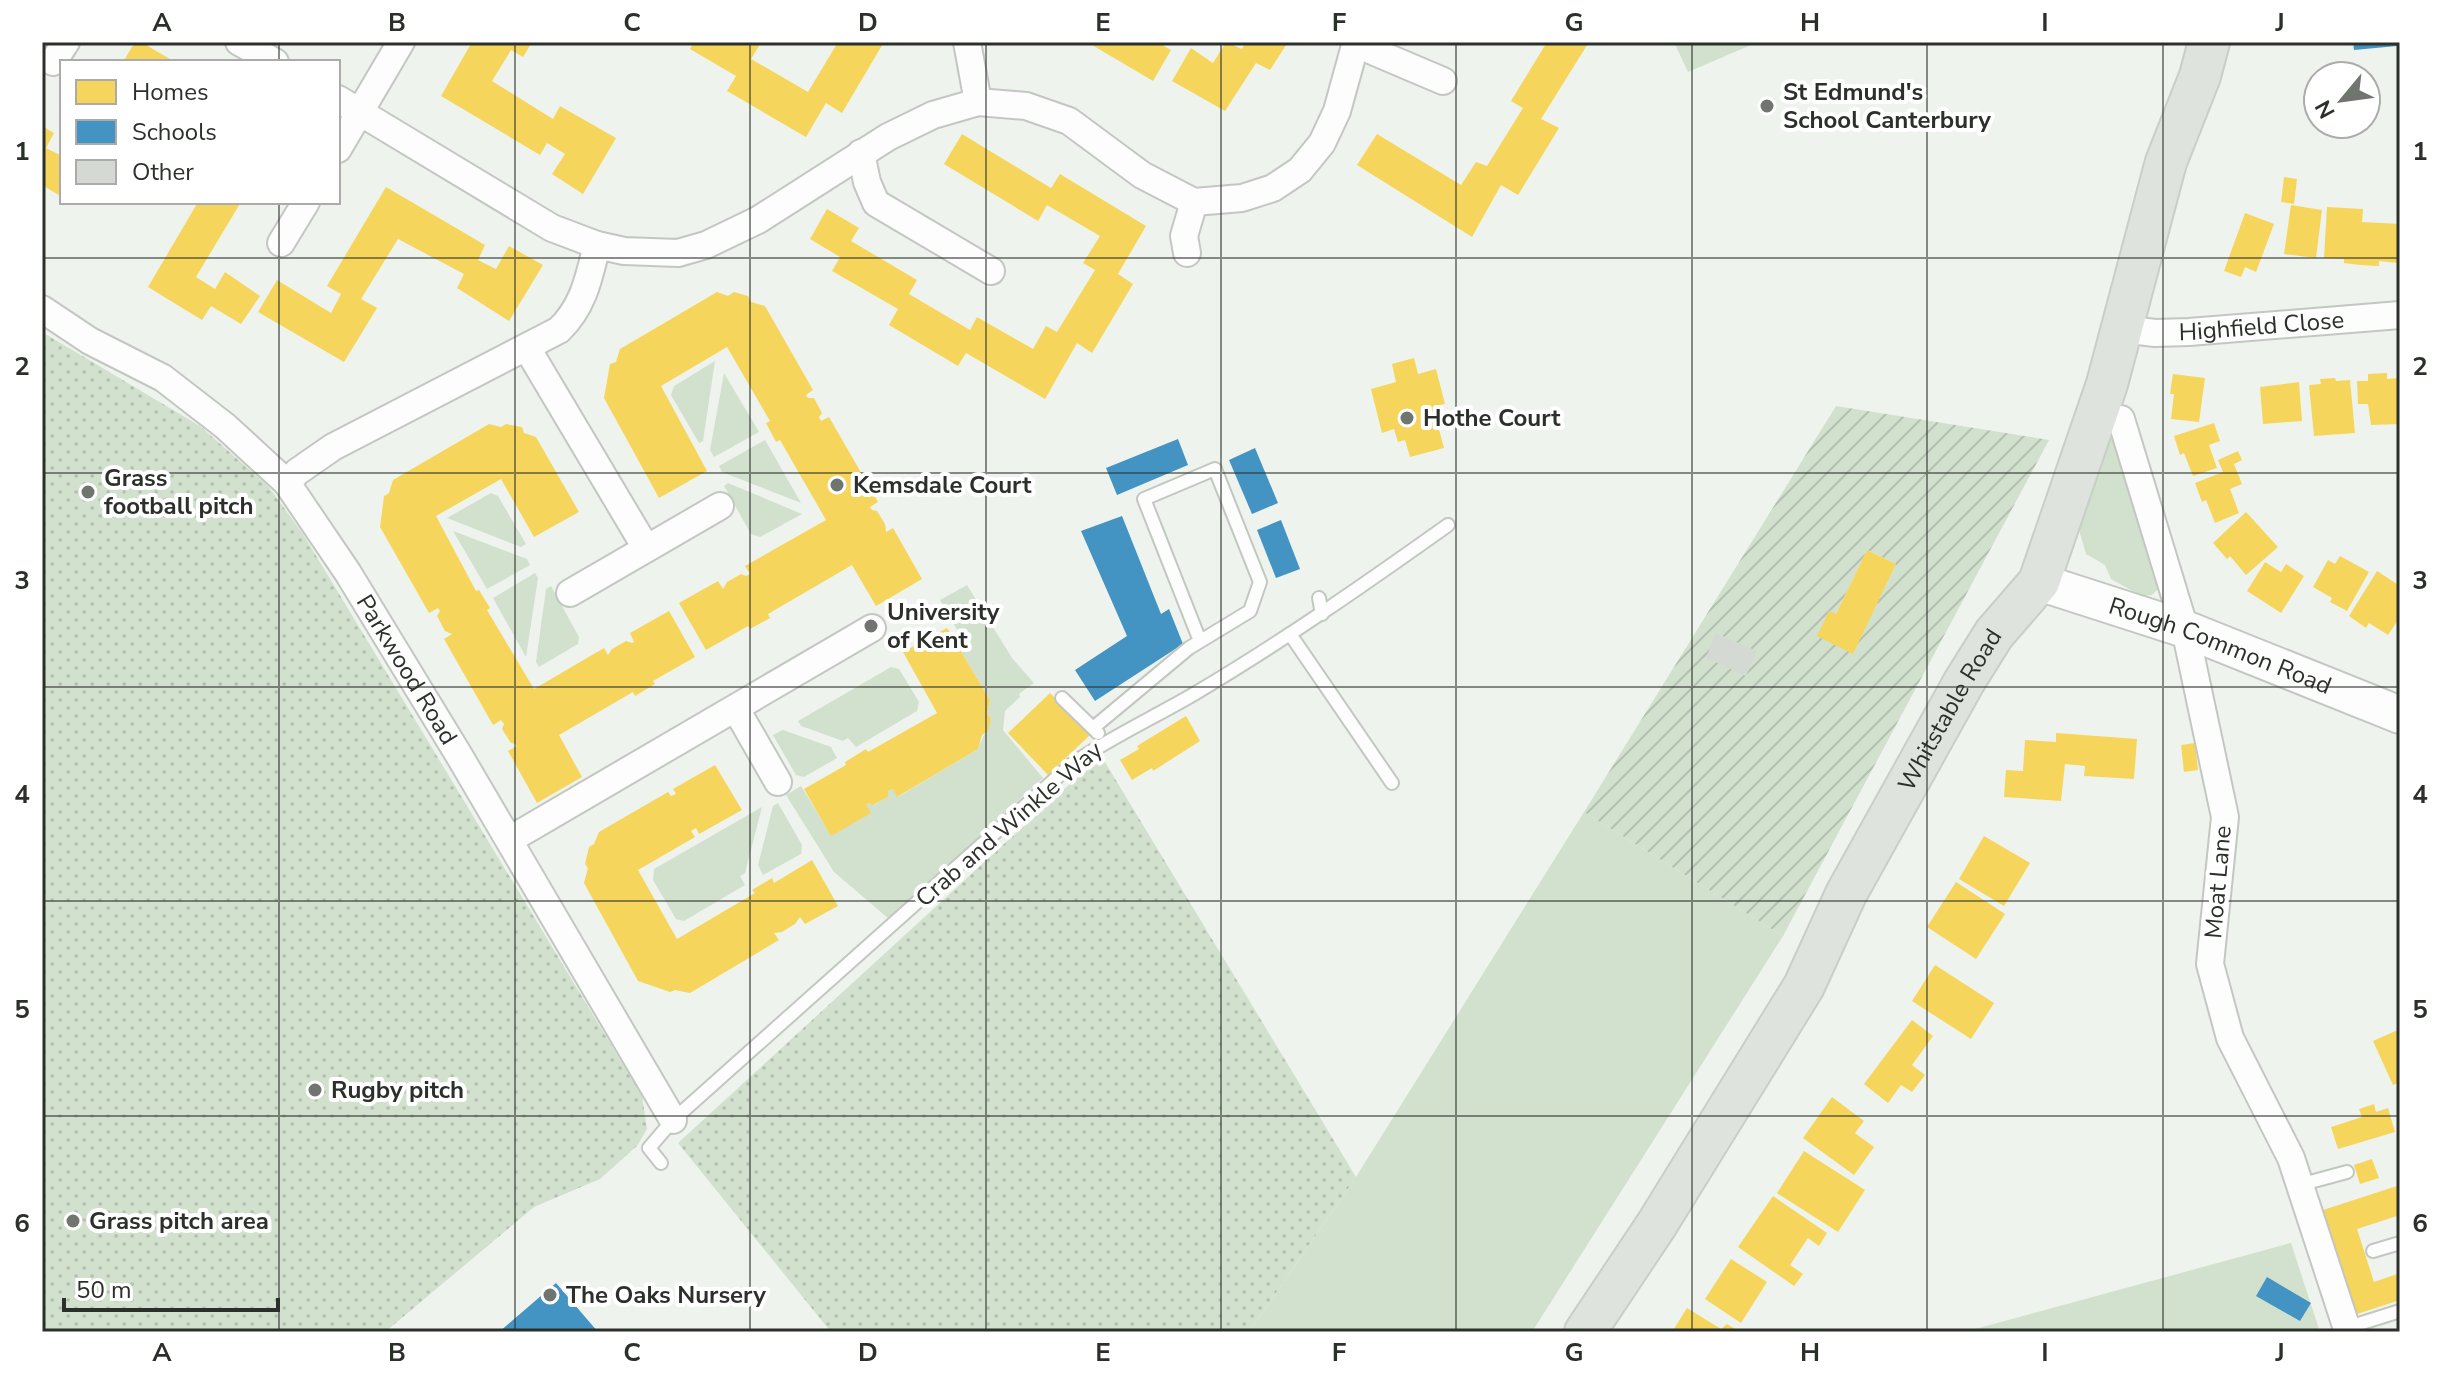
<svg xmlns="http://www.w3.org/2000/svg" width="2442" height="1374" viewBox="0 0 2442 1374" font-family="'Nunito Sans',sans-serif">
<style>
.grass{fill:#d2e0ce}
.park{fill:url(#park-dots)}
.garden{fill:url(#garden-furrows);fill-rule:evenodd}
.homes{fill:#f6d55c}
.schools{fill:#4393c3}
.building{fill:#d5d9d4}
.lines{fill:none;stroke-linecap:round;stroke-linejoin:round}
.lane-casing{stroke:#c3c7c2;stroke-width:16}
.street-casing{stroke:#c3c7c2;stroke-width:30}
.secondary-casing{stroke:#c3c7c2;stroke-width:40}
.primary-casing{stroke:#caceca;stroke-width:44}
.lane{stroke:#fcfdfc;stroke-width:12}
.street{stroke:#fcfdfc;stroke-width:26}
.secondary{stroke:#fcfdfc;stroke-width:36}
.primary{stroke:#dfe3dd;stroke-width:40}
.grid{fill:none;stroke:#2c302b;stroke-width:2;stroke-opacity:0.55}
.poi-dot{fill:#70756f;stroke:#fff;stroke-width:3}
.labels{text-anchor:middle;stroke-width:8;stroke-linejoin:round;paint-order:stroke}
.poi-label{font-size:24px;font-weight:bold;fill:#2c302b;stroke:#fff;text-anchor:start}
.street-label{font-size:24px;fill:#2c302b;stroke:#fff}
.neatline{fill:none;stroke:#2c302b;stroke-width:3}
.grid-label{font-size:26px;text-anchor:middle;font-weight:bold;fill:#2c302b}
</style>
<defs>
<pattern id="park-dots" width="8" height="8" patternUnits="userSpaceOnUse" patternTransform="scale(2)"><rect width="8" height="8" fill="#d2e0ce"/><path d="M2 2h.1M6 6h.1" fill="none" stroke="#b4c0b1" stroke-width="1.8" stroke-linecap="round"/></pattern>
<pattern id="garden-furrows" width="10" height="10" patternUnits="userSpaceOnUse" patternTransform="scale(2)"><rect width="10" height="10" fill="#d2e0ce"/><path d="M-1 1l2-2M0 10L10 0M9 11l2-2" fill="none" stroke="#b4c0b1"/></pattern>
</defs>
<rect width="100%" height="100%" fill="#eef4ed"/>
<g class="grass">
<path d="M1674,42H1758L1688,72Z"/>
<path d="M715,361L703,441L699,443L671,395L674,386Z"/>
<path d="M724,373L759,432L714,457L710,450Z"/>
<path d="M2109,422L2159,588L2152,595L2143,596L2136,593L2111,579L2105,565L2086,554L2079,530L2077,512Z"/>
<path d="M765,440L801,503L722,472L719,466Z"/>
<path d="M728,483L802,514L760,537L751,534L724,486Z"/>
<path d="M491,493L498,496L526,544L521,547L447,518Z"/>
<path d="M453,531L527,559L530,565L487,589Z"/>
<path d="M535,573L538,578L526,657L493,598Z"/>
<path d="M967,585L1012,658L1034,683L1019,694L1020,697L1005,711L1003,730L1043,778L889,919L834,872L786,795L801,786L831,835L866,805L869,803L874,805L888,797V791L893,789L898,797L978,749C982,737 988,730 991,718L987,714L990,700L961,651L967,647L940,600Z"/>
<path d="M551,586L579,637L578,644L539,667L536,662L546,589Z"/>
<path d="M891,667L899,669L919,702L917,711L856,747L848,738L843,741L801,726L798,721Z"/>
<path d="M783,730L831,747L837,758L804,777L796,775L773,735Z"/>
<path d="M778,803L802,845L801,854L763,875L758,865L773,806Z"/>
<path d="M762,807L745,873L740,876L745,885L684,921L676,919L653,880L654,869Z"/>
<path d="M1584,812L1783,936L1532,1332H1249L1356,1177Z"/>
<path d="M2291,1243L2320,1332H1964Z"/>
</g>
<g class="park">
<path d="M42,332L200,426L268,486L303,534L642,1096L647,1129L637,1146L600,1179L534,1207L385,1332H42Z"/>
<path d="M1103,759L1356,1177L1249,1332H831L678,1143L1074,780Z"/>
</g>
<path class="garden" d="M1836,406L2049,440L1783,936L1584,812ZM1867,550L1896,564L1853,653L1836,614Z"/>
<g class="homes">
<path d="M135,42H141L175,62H123Z"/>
<path d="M472,42H532L523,57L511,50L492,81L553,119L560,106L616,138L583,194L552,174L565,154L547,143L540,155L441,96Z"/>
<path d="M694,42H753L759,46L751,59L808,92L838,42H884L842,113L826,103L806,137L727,91L736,76L690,49Z"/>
<path d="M1087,42H1157L1171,50L1153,81Z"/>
<path d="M1226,42L1242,49L1245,42H1288L1270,70L1256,63L1225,111L1172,81L1191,48L1213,63Z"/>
<path d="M1547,42H1589L1541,119L1559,128L1518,195L1501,185L1472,237L1357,165L1377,134L1461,185L1476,162L1487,166L1523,108L1511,101Z"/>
<path d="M42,126L54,133L46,148L62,156V197L42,185Z"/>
<path d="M962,134L1051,188L1060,174L1146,226L1118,274L1133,284L1092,353L1077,343L1045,399L966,353L958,366L889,325L898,309L832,271L840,257L810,239L827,209L859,228L851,241L917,280L909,294L970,330L977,317L1033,349L1046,326L1057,332L1095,270L1083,263L1100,236L1047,205L1038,221L944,164Z"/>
<path d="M2284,177L2297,179L2294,204L2281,202Z"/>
<path d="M386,187L485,245L478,260L496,269L509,246L543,265L509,321L457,288L464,274L398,239L361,299L377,308L344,362L258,312L277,280L331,313L341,294L327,286Z"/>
<path d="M198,202H241L196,277L215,289L225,272L260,296L241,324L211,306L202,320L148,287Z"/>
<path d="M2291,205L2322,210L2316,258L2284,254Z"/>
<path d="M2327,207L2363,209L2362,222L2400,224L2398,263L2379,261V266L2360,265L2344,263V259L2324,258Z"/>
<path d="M2245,213L2274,224L2256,272L2245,267L2241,277L2224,271Z"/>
<path d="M717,292L728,296L734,292L748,296L751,302L765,306L813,390L806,395L808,398H814L822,413L819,417L821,421L829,417L878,502L870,507L872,510L877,511L885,524L886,532L893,528L922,579L876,606L852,565L768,614L770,618L750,629L748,626L706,650L679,603L718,581L723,589L727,582L741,574L746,576L750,574L745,566L826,520L780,440L776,442L766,423L770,421L727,347L661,386L707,471L659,498L604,398L610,364L616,362L620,349Z"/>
<path d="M1414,358L1418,374L1436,369L1445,404L1433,407L1444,448L1410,457L1405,440L1398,442L1394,429L1382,433L1371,389L1396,382L1392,364Z"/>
<path d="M2387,373V379L2400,378V424L2371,425L2368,404H2358L2357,381H2368V374Z"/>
<path d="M2173,374L2205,378L2199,422L2171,419L2174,394H2170Z"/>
<path d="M2335,378L2336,381L2350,380L2355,433L2314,436L2309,385L2321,384L2320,379Z"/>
<path d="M2299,382L2302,421L2263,424L2260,387Z"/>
<path d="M2214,423L2220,441L2209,445L2217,468L2193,476L2184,453L2180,455L2174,436Z"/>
<path d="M489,424L501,427L506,424L522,427L524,433L536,437L579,512L534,537L501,479L436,516L476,591L479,590L490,608L487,610L534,689L604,648L608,655L612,649L626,641L632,643L634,642L630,633L669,611L695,657L653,681L655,684L635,696L633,692L559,735L582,777L537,803L508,751L517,746L515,744L511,743L502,729L504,724L501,720L493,725L444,639L452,634L445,631L437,616L440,611L438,608L429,613L380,527L384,496L389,493L393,480Z"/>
<path d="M2238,451L2242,460L2234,464L2242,484L2230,489L2239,513L2215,523L2206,500L2202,502L2195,483L2223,472L2218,460Z"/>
<path d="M2246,512L2278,547L2246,575L2230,556L2227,559L2213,543Z"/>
<path d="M1867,550L1896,564L1853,654L1817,636L1829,611L1836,614Z"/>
<path d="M2340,556L2369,572L2347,611L2330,602L2332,598L2313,587L2328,560L2335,564Z"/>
<path d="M2265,562L2281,572L2286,564L2304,576L2281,613L2247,591Z"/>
<path d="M2377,571L2400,586V617L2388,635L2369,623L2366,628L2349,616Z"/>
<path d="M947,628L990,700L987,714L991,718L988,731L982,735L978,749L897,797L893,789L888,791V797L873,805L869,803L866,805L871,813L831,836L804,789L846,765L845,762L866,749L868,752L937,713L903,652Z"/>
<path d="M1050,693L1090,735L1048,775L1008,733Z"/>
<path d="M1186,716L1200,741L1153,771L1152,768L1132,780L1120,760L1139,749L1137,746Z"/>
<path d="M2056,733L2137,739L2134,779L2084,776L2085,766L2065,764L2061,801L2004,797L2006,770L2023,771L2025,740L2056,742Z"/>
<path d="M2195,743L2198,770L2184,772L2181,745Z"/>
<path d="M715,765L742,810L699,834L696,828L691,831L695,837L638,870L677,939L755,893L752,890L772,878L774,883L812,860L838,906L805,924L800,917L795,924L782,932L774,933L779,940L690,993L675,990L670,992L638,981L584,883L588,868L585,864L589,847L594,844L599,832L668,792L671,796L676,794L673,789Z"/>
<path d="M1984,836L2030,863L2004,906L1959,879Z"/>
<path d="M1956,882L2005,914L1976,959L1927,927Z"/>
<path d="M1935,965L1994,1003L1971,1039L1912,1001Z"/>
<path d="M1912,1020L1933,1036L1912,1065L1925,1075L1912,1092L1901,1085L1888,1103L1864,1084Z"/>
<path d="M2400,1029V1082L2393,1085L2373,1041Z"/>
<path d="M1832,1097L1864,1121L1855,1133L1874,1147L1854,1175L1803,1138Z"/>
<path d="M2374,1104L2376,1112L2388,1108L2395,1132L2338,1149L2331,1127L2362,1117L2359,1109Z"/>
<path d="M1804,1151L1865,1190L1838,1232L1777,1193Z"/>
<path d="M2372,1159L2379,1178L2360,1184L2354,1165Z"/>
<path d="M2400,1185V1215L2357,1229L2374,1282L2400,1273V1300L2357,1314L2323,1210Z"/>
<path d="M1773,1196L1827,1233L1819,1246L1808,1238L1790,1265L1803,1274L1794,1286L1738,1247Z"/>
<path d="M1731,1259L1767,1282L1741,1323L1705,1299Z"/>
<path d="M1687,1308L1721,1329L1727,1324L1740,1332H1672Z"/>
</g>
<g class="schools">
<path d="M2353,42H2397V46L2354,50Z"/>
<path d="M1178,439L1188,465L1117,495L1106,468Z"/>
<path d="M1255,448L1278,503L1252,514L1229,460Z"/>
<path d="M1122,516L1161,614L1169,609L1183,644L1095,701L1075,670L1127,636L1081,531Z"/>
<path d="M1281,520L1300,569L1276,578L1257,530Z"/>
<path d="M2267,1277L2311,1303L2300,1321L2256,1296Z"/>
<path d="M556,1283L598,1332H499Z"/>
</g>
<path class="building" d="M1716,633L1757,651L1746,676L1706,658Z"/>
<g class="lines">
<defs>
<g id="lane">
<path d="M1319,598L1322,614"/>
<path d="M1290,634L1392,783"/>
<path d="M1062,698L1098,733"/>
<path d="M1093,728L1189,648L1250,611L1260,582L1215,469L1144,499L1200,641"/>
<path d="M661,1163L649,1148L673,1120L1072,764C1111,737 1153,718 1194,694C1282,642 1365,584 1448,525"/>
<path d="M2299,1185L2347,1172"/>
<path d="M2373,1251L2400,1243"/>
<path d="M2346,1328L2400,1311"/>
</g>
<g id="street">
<path d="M239,42L275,62"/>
<path d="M967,42L978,102"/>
<path d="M1356,44L1443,81"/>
<path d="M53,62L66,42"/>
<path d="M338,99L552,228L597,245L624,251L678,253L706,245L758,220L888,137L933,115L978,102L1026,106L1069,121L1142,175L1194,202L1242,198L1273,188L1300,170L1322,143L1337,111L1356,42"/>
<path d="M338,149L401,42"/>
<path d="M861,153L867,182L876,203L991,271"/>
<path d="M281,243L306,202"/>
<path d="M1187,253L1184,236L1194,202"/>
<path id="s1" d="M42,309L90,341L163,378L225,426L287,483L348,573L460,757L673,1120"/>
<path id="s2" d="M2122,329L2155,333L2189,332L2400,315"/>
<path d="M527,348L646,548"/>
<path d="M2121,419L2185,629L2225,817L2210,964L2230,1038L2291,1158L2348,1332"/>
<path d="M287,483L297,472L333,447L559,330C584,306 589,277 597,245"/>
<path d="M570,593L720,506"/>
<path d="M736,709L778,782"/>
<path d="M509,840L872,628"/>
</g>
<g id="secondary">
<path id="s3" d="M2039,582L2185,629L2400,715"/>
</g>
<g id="primary">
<path id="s4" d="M1585,1332L1657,1224L1804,986L1846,894L1964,682L1994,634L2039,582L2107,384L2166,162L2200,76L2209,42"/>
</g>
</defs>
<use href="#lane" class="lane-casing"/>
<use href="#street" class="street-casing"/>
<use href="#secondary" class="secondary-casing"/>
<use href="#primary" class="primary-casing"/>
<use href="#lane" class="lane"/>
<use href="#street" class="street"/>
<use href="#secondary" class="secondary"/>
<use href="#primary" class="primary"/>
</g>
<path class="grid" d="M279,42V62M515,42V1332M750,42V1332M986,42V1332M1221,42V1332M1456,42V1332M1692,42V1332M1927,42V1332M2163,42V1332M279,202V1332M42,258H2400M42,473H2400M42,687H2400M42,901H2400M42,1116H2400"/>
<g class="poi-dot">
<circle cx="1767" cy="106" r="8"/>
<circle cx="1407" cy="418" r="8"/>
<circle cx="837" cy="485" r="8"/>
<circle cx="88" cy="492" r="8"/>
<circle cx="871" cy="626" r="8"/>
<circle cx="315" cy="1090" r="8"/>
<circle cx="73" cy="1221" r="8"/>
<circle cx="550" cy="1295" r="8"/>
</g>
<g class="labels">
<g class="poi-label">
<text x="1783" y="100">St Edmund's<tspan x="1783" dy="28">School Canterbury</tspan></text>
<text x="1423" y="426">Hothe Court</text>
<text x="104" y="486">Grass<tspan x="104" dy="28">football pitch</tspan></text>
<text x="853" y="493">Kemsdale Court</text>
<text x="887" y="620">University<tspan x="887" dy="28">of Kent</tspan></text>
<text x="331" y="1098">Rugby pitch</text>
<text x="89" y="1229">Grass pitch area</text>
<text x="566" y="1303">The Oaks Nursery</text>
</g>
<g class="street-label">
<text dy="8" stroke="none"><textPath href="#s2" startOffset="140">Highfield Close</textPath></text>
<text dy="8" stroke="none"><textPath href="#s3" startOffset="192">Rough Common Road</textPath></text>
<text dy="8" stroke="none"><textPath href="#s1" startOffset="524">Parkwood Road</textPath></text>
<text dy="8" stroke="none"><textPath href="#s4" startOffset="722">Whitstable Road</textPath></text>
<text transform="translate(1009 824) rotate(-41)" y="8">Crab and Winkle Way</text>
<text transform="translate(2218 882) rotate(-85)" y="8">Moat Lane</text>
</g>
</g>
<rect width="2442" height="1374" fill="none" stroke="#ffffff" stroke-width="88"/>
<rect x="60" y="60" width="280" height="144" fill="#ffffff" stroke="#abacaa" stroke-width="2"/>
<rect x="76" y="80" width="40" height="24" fill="#f6d55c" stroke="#abacaa" stroke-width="2"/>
<text x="132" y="100" font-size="24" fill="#2c302b">Homes</text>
<rect x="76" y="120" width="40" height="24" fill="#4393c3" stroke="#abacaa" stroke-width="2"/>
<text x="132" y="140" font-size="24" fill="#2c302b">Schools</text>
<rect x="76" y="160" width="40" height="24" fill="#d5d9d4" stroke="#abacaa" stroke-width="2"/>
<text x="132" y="180" font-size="24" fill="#2c302b">Other</text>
<g transform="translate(2342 100) rotate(241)"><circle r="38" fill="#ffffff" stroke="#abacaa" stroke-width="2"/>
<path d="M0-6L14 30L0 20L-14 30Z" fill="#70756f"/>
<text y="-12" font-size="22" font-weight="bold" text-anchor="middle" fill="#2c302b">N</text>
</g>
<path d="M64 1298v12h214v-12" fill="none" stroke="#2c302b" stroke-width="4"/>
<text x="76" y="1298" font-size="24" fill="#2c302b" stroke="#ffffff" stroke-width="6" paint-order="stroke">50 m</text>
<rect x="44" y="44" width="2354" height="1286" class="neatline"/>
<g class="grid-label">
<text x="162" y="31">A</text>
<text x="397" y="31">B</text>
<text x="632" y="31">C</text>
<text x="868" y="31">D</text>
<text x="1103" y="31">E</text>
<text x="1339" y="31">F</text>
<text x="1574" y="31">G</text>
<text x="1810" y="31">H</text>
<text x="2045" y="31">I</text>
<text x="2280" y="31">J</text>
<text x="22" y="160">1</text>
<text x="2420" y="160">1</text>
<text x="22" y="375">2</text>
<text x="2420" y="375">2</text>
<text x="22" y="589">3</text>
<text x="2420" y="589">3</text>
<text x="22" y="803">4</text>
<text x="2420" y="803">4</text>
<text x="22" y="1018">5</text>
<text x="2420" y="1018">5</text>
<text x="22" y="1232">6</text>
<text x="2420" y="1232">6</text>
<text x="162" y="1361">A</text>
<text x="397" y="1361">B</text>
<text x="632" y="1361">C</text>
<text x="868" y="1361">D</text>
<text x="1103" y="1361">E</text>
<text x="1339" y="1361">F</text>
<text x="1574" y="1361">G</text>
<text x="1810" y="1361">H</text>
<text x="2045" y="1361">I</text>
<text x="2280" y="1361">J</text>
</g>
</svg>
